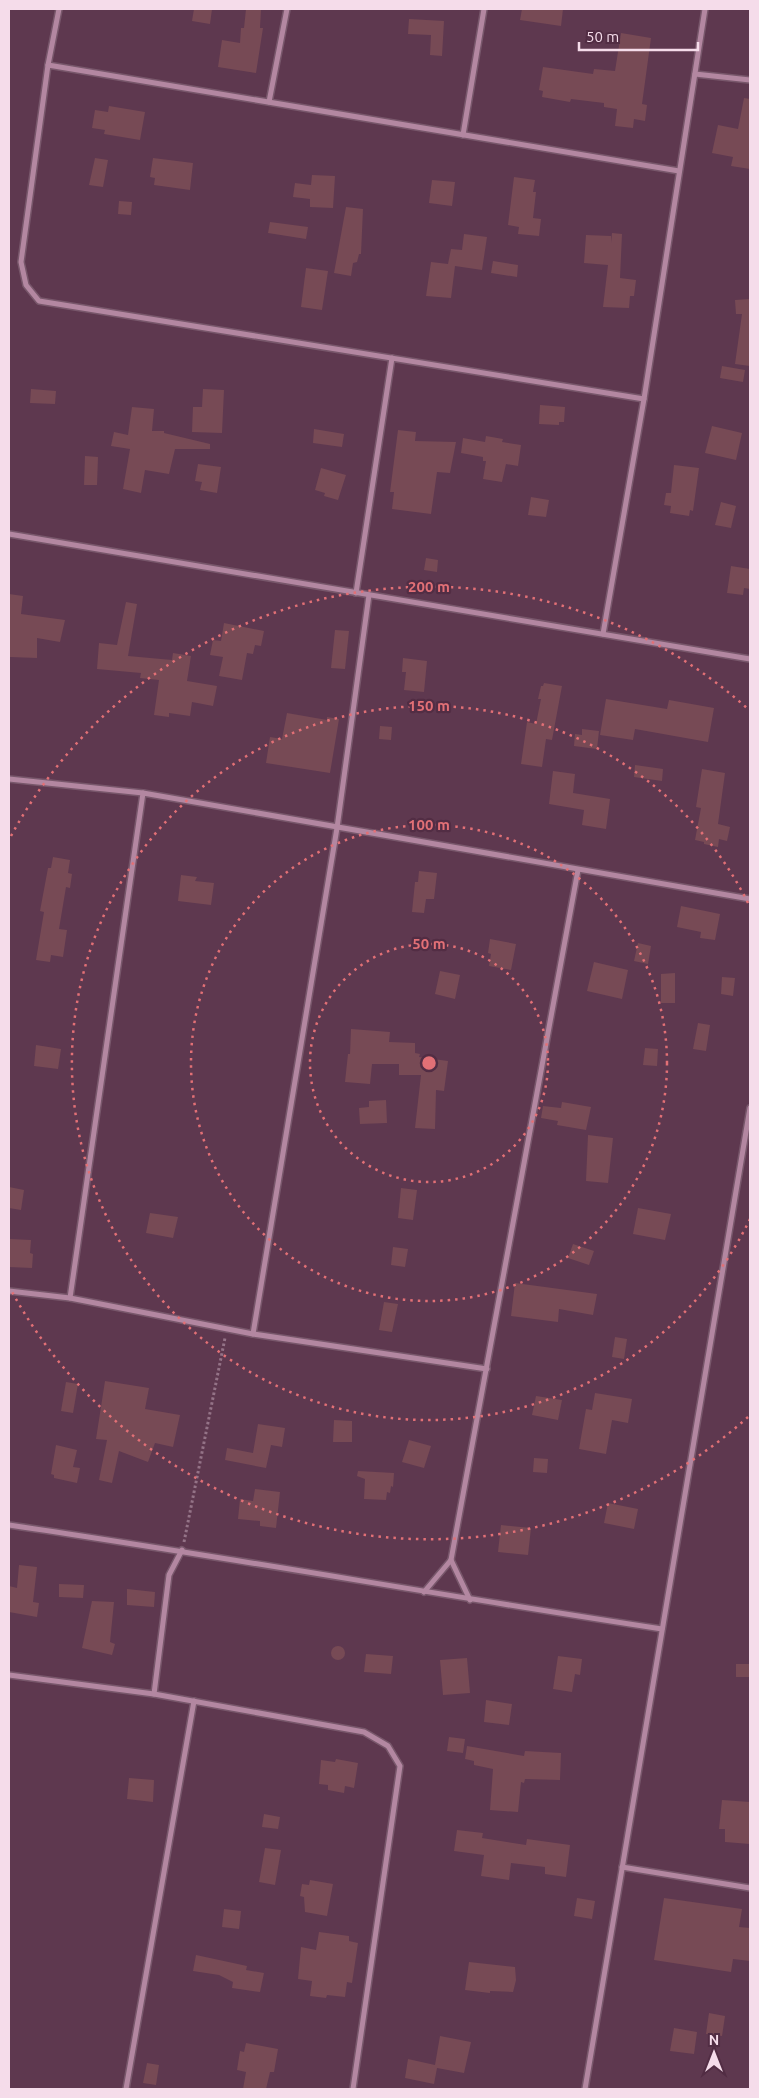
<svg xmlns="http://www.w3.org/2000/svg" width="759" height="2098" viewBox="0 0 759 2098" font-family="Ubuntu,sans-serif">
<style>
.building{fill:#774a55}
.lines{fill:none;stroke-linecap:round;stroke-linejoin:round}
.minor-casing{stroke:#78576b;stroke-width:8}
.path{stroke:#947387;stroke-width:3;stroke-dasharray:2.5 2.5;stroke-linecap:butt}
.minor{stroke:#b387a1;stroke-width:5}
.ring{fill:none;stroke:#e27076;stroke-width:2.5;stroke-dasharray:2.5 5}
.centre{fill:#e27076;stroke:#522d44;stroke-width:2.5}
.ring-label{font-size:15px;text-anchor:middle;font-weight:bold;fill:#e27076;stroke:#522d44;stroke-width:4.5;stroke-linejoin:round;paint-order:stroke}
</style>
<rect width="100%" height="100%" fill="#5e384f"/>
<g class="building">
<path d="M194,9H212L210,24L192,21Z"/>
<path d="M246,9H261L260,28H263L256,73L218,67L222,40L240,43L241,28H244Z"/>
<path d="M522,9H563L561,26L520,20Z"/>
<path d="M409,19L444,21L442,56L430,55L431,35L408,34Z"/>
<path d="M621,33L651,38L642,104L647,105L645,121L634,119L633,128L615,126L617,109L604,107V103L571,99L570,102L542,97L543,91L539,90L543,67L593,74L594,69L615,71Z"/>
<path d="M744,98L750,99V169L731,166L733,157L712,153L718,125L738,129Z"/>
<path d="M109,106L145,112L140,140L104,134L105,130L92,128L95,110L108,112Z"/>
<path d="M95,158L108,160L103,187L89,185Z"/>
<path d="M153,158L193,163L190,190L154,185L155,178L150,177Z"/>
<path d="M312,175L335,176L333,208L310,207V199L293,197L295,183L311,185Z"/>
<path d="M514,177L535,180L533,192H536L533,218L541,219L539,236L518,234L519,227L508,225Z"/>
<path d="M432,180L455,182L452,206L429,203Z"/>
<path d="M119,201L132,202L131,215L118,214Z"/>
<path d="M346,207L363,209L361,254H359L357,262L353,263L351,276L334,273Z"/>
<path d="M270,222L308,227L306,239L268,233Z"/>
<path d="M612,233L622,234L620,278L636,280L634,296H630L629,308L603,307L608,265L584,263L586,235L611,236V243Z"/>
<path d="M464,234L487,237L482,270L455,266L451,298L426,296L431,262L448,264L451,249L462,250Z"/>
<path d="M493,261L518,265L517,277L491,273Z"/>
<path d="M306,268L328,271L322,310L301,307Z"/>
<path d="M750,299V366L735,364L742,314H736L735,300Z"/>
<path d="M722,366L745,370L743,382L720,378Z"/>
<path d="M31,389L56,391L55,404L30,403Z"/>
<path d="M203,389L224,390L222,433L192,432L193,407H202Z"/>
<path d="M540,405L565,407L564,422H559V425L539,424Z"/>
<path d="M132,407L154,409L152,431H164V433L210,444V449H175L169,474L145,470L141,493L123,489L130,449L111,446L114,432L128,435Z"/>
<path d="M712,426L742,433L736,460L705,453Z"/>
<path d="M314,429L344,434L342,447L313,443Z"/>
<path d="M398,430L416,432L415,441L456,442L450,473L437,472L431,514L392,509L394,492H390Z"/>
<path d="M486,436L503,439L502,442L521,445L518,466L506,464L502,482L483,479L486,461H483V457L461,453L463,438L485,442Z"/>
<path d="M85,456L98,457L97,485H84Z"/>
<path d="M198,464L221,467L217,493L200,490L202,482L195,481Z"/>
<path d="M674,465L699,468L693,511L690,510L689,516L670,513L671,506L664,505L666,493H671Z"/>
<path d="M321,468L346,475L338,500L324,496L325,493L315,490Z"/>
<path d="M531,497L549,500L546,517L528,515Z"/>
<path d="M721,502L736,506L731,528L715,525Z"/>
<path d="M426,558L438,560L437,572L424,570Z"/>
<path d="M731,566L750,569V589L744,588L743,595L727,593Z"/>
<path d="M9,594L23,596L21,614L65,620L60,642L37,638V658L10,657Z"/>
<path d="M126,602L137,604L128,656L172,660L173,653L191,656L187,681L217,686L213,706L192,702L190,716L169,713V717L154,715L159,680L140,678L141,673L97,669L99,643L117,645Z"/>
<path d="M224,623L264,631L261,646L255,645L253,654L247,653L242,680L219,676L223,657L210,655L213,640L221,641Z"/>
<path d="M335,630L349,631L345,669L331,668Z"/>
<path d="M403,658L427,661L424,692L404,690L406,672H402Z"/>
<path d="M544,683L562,686L552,740L546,739L542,767L521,764L527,722L536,724L541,699H538L541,686H543Z"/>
<path d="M606,699L667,709L669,700L714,708L708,742L635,729L633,740L600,735Z"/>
<path d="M287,713L327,720V717L339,719L330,773L266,763L270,737L282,739Z"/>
<path d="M380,726L392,727L391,740L379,739Z"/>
<path d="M582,729L599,731L597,749L574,746L575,734L582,735Z"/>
<path d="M635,765L663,769L662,781L634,777Z"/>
<path d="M702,769L725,773L718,824L730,827L727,841L719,839L718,847L704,844V842L695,840L701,808L696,807Z"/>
<path d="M553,771L575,774L573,793L610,799L606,829L582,825L584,810L549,804Z"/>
<path d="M53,857L70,860L68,873L72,874L70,888L66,887L59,929L67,930L63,957L51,955L50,962L36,960L44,912L40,911L48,868H51Z"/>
<path d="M419,871L437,873L434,899H426L424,913L412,912L415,882H418Z"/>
<path d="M181,875L197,877L195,881L214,883L211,905L178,901Z"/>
<path d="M681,906L720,914L715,940L700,938L701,932L677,927Z"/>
<path d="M490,939L516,944L511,970L489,966L491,954L488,953Z"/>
<path d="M638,943L651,946L648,964L634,961Z"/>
<path d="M594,962L628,970L622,999L587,991Z"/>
<path d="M440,971L460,975L455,999L435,994Z"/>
<path d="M675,973V1003H661V974Z"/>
<path d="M722,977L735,978L733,996L721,994Z"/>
<path d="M698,1023L710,1025L706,1051L693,1049Z"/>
<path d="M351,1029L390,1032L389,1042L415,1043V1053L420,1054L419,1057L448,1061L444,1091L436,1090L435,1129L415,1128L421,1075H399V1064H372L370,1084L345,1082L348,1054H350Z"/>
<path d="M36,1045L61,1049L58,1069L34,1066Z"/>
<path d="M645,1048L658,1049L657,1066L643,1065Z"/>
<path d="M386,1100L387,1123L360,1124L359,1108L369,1107V1101Z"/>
<path d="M562,1102L591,1107L586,1130L557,1125L558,1121L541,1118L543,1106L561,1108Z"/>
<path d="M588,1135L613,1138L608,1183L586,1181Z"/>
<path d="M9,1187L24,1190L21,1210L9,1208Z"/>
<path d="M401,1188L417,1190L413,1220L398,1218Z"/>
<path d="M638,1208L671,1214L665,1240L633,1234Z"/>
<path d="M150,1213L178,1217L173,1238L146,1233Z"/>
<path d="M9,1239L31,1240L30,1253L33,1254L32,1268L9,1267Z"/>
<path d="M573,1244L594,1251L589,1265L568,1258Z"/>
<path d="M393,1247L408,1249L405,1267L391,1265Z"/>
<path d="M515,1283L597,1294L593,1315L559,1309L558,1322L511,1316Z"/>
<path d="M384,1302L398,1304L392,1332L379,1330Z"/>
<path d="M615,1337L627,1339L624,1359L612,1357Z"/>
<path d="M105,1381L149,1388L145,1409L180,1415L173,1447L155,1443L148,1462L119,1451L112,1483L99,1480L107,1440L96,1439Z"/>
<path d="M66,1382L78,1384L73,1413L61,1411Z"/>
<path d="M595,1393L632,1399L628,1423L612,1420L606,1454L579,1449L586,1409L592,1410Z"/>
<path d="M536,1396L562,1400L558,1420L532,1415Z"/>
<path d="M334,1420L352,1421V1442H333Z"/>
<path d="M258,1424L285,1428L282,1447L271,1445L266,1468L225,1460L227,1448L253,1453Z"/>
<path d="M409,1440L431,1446L424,1468L402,1462Z"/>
<path d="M56,1445L77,1450L73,1467L80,1468L77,1483L54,1478V1475L51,1474Z"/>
<path d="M534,1458L548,1459L547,1473L533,1472Z"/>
<path d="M358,1471L394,1473L393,1487L391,1486L390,1493L387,1492L386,1500L364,1499L365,1479L357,1476Z"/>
<path d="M255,1489L280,1492L276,1528L260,1526V1521L238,1519L240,1499L253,1501Z"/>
<path d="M608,1503L638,1509L634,1529L604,1523Z"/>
<path d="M501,1525L531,1528L528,1555L498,1552Z"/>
<path d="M19,1565L37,1567L33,1602L39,1603L37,1617L9,1612V1586L17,1588Z"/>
<path d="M59,1584L84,1585L83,1598L59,1597Z"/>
<path d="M127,1589L155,1592L154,1607L127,1605Z"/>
<path d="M92,1601L114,1602L110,1642L115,1644L112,1655L82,1648Z"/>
<circle cx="338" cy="1653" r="7"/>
<path d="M366,1654L393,1656L391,1674L364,1672Z"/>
<path d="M558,1656L582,1659L580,1675L575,1674L572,1692L553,1689Z"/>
<path d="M467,1658L470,1693L443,1695L440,1660Z"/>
<rect x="736" y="1664" width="14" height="13"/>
<path d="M486,1700L512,1704L509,1725L484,1722Z"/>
<path d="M449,1737L465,1739L463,1753L447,1751Z"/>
<path d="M467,1746L524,1756L525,1751L561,1753L560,1780L525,1779L524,1783L521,1782L518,1812L490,1810L493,1769L474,1765V1761L465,1759Z"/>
<path d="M336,1759L358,1763L354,1788L345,1786L344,1793L328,1790V1785L319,1784L321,1760L335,1762Z"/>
<path d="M129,1778L154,1780L153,1802L127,1799Z"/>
<path d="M722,1800L750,1802V1844L725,1842V1829H719Z"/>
<path d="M264,1814L280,1817L278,1829L262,1827Z"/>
<path d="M457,1830L483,1833L482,1838L526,1845L527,1839L570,1845L566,1877L545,1874V1867L511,1863L509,1880L481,1876L484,1855L454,1851Z"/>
<path d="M265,1848L281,1850L275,1885L259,1882Z"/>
<path d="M310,1880L333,1884L327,1916L305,1912L304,1897L300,1896L302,1884L309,1885Z"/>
<path d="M577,1898L595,1901L592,1919L574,1916Z"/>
<path d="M664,1898L742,1909L739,1927L750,1928V1961L733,1959L731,1972L654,1960Z"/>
<path d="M224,1909L241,1911L239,1929L222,1927Z"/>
<path d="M319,1932L349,1936V1941L358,1943L352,1983L347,1982L345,1997L327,1995L326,1998L310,1996L312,1981L298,1979L301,1947L316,1950Z"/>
<path d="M196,1955L247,1966L246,1970L264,1973L260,1992L232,1988L233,1982L219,1975L193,1971Z"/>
<path d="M469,1962L515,1967L516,1980L513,1992L490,1991V1993L465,1990Z"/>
<path d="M709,2013L725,2016L722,2036L706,2034Z"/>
<path d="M674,2028L697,2032L694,2054L670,2051Z"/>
<path d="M440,2036L471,2042L464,2073L437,2068L434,2084L405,2078L408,2059L435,2065Z"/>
<path d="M246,2043L278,2049L274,2072H270L266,2089H243L246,2072L237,2070L240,2051L244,2052Z"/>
<path d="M147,2063L159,2065L156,2085L143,2083Z"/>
</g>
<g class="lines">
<defs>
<g id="minor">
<path d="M59,9L48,65L21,262L26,285L39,301L644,399"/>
<path d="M48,65L679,171"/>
<path d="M695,74L750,80"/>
<path d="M269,102L287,9"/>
<path d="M463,135L484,9"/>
<path d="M9,534L750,659"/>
<path d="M356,593L392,358"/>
<path d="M603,634L644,399L705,9"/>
<path d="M9,779L143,793L750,899"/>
<path d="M9,1291L70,1298L253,1334L487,1369"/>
<path d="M70,1298L143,793"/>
<path d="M253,1334L337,828L369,595"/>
<path d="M9,1525C227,1557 444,1596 662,1629"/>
<path d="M451,1560L470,1600"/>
<path d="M424,1592L451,1560L578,870"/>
<path d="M9,1675L154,1694L364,1732L388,1746L400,1766L353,2089"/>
<path d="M154,1694L169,1575L182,1550"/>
<path d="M622,1867L750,1888"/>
<path d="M126,2089L194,1701"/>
<path d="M585,2089L750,1108"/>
</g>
</defs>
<use href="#minor" class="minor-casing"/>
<path class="path" d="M184,1542L225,1338"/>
<use href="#minor" class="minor"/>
</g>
<g class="ring">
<circle cx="429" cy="1063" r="119"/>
<circle cx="429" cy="1063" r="238"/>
<path d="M750 1219A357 357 0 1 1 750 907"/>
<path d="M748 1417A476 476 0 0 1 11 1290M11 836A476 476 0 0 1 748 709"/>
</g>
<circle cx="429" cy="1063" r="8" class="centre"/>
<g class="ring-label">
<text x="429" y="592">200 m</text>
<text x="429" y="711">150 m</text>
<text x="429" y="830">100 m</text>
<text x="429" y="949">50 m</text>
</g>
<rect width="759" height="2098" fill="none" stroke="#f5dcea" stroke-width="20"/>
<g transform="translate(714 2053)" stroke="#522d44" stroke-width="4" paint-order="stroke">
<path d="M0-4L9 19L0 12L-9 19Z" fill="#f5dcea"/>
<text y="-8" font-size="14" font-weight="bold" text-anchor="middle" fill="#f5dcea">N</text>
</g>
<path d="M579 42v8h119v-8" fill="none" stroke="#f5dcea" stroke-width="2.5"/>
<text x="586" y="42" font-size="15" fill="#f5dcea" stroke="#522d44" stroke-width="4" paint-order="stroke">50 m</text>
</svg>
